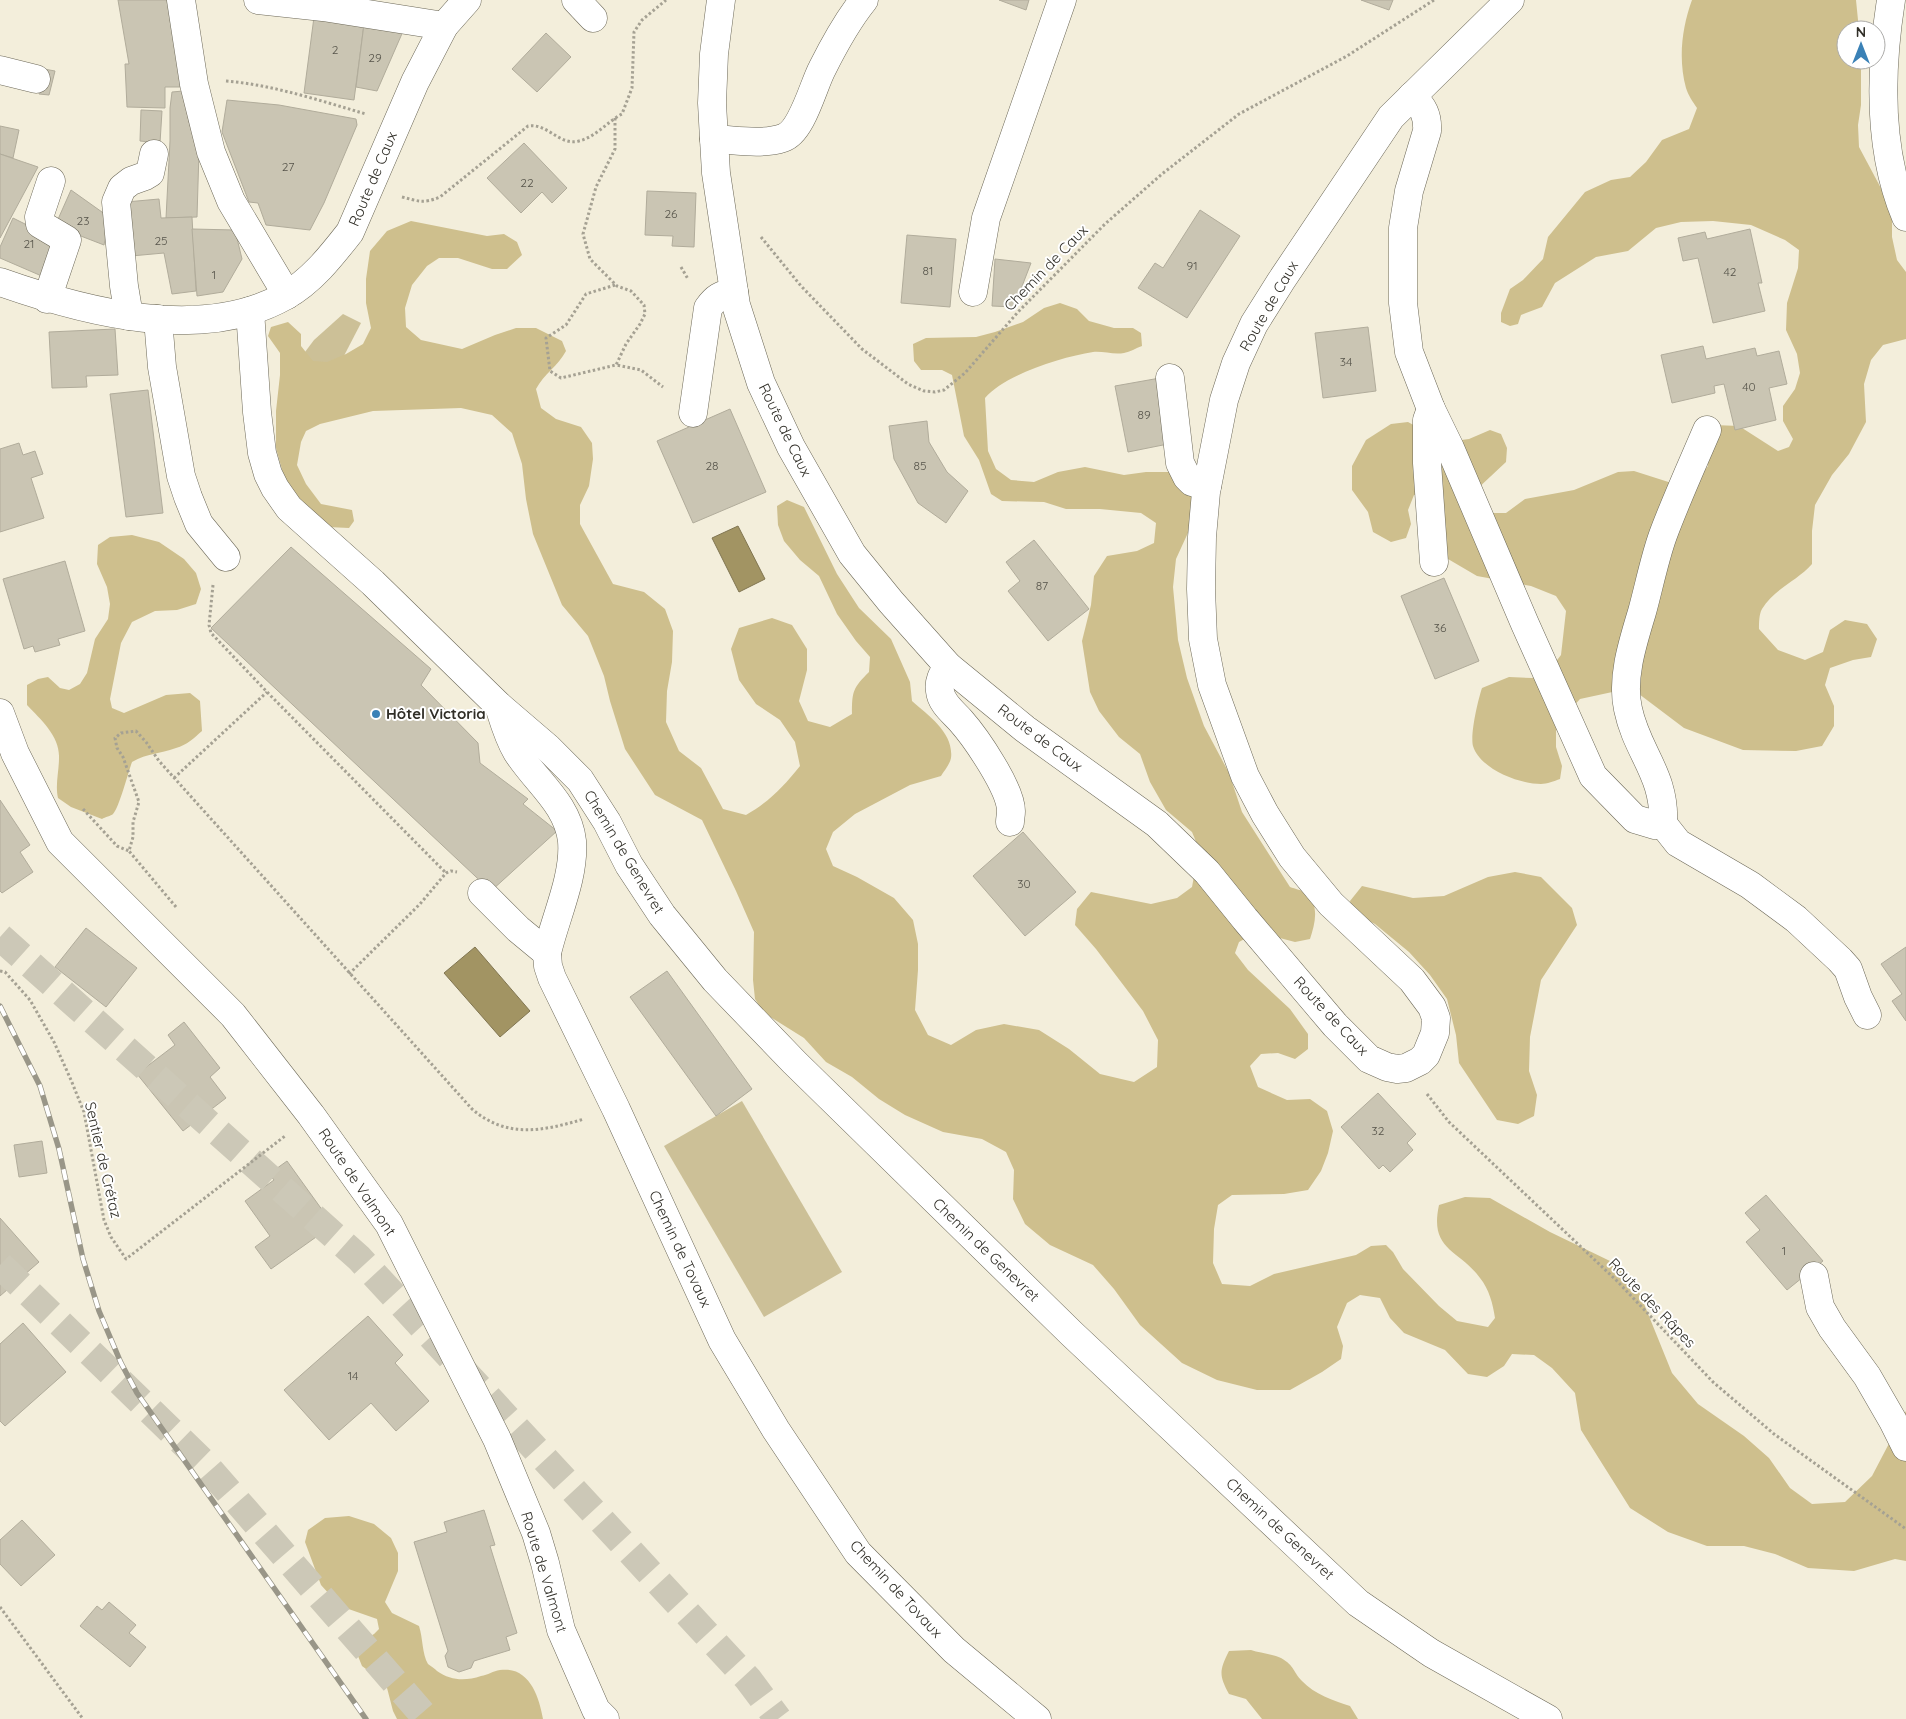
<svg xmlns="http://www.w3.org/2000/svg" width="1906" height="1719" viewBox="0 0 1906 1719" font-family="Quicksand,sans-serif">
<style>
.green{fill:#ccc097}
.forest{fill:#cebf8d}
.water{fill:#a29463;stroke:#807551}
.building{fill:#cac5b3;stroke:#b1ac9b}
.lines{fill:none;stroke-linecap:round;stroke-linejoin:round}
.highway-tunnel{stroke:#ccc8b7;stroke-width:28;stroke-dasharray:28 14;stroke-linecap:butt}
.minor-casing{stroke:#6c6858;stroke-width:29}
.path{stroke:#a5a193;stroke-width:3;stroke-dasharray:2.5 2.5;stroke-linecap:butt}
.minor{stroke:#fff;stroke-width:28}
.rail-casing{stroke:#999688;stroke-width:5.5}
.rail{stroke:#fff;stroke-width:4;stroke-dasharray:11;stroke-linecap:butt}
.poi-dot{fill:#3a81b6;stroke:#fff;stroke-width:2}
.labels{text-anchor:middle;stroke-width:4;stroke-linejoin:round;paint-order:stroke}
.number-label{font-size:12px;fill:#56544a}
.street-label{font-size:15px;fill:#302e27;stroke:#fff}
.poi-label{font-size:15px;font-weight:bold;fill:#302e27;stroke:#fff;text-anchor:start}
</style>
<rect width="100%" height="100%" fill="#f3eedb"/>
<g class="green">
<path d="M343,314L361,323L319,404L302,356L314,340Z"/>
<path d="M742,1101L842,1272L764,1317L664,1146Z"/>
</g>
<g class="forest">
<path d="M1692,0H1856L1859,30H1846V60H1861V105L1858,125L1859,147L1883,192L1892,218V237L1897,260L1906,272V339L1883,345L1871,360L1864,384L1866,422L1849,454L1832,475L1815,505L1812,531V564C1797,581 1774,589 1762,609C1759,614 1759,623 1759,629L1778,650L1805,660L1823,652L1830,630L1845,620L1867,624L1877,639L1871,657L1853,660L1830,668L1825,685L1834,706V726L1822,746L1796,751L1743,750L1684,728L1635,691H1617L1580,699L1561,720L1556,731V747L1562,766L1560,779C1554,781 1547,784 1541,784C1519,784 1480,769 1473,746C1470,734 1478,700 1482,688L1509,677L1532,678L1551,668L1561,655L1566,611L1556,596L1531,586L1477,576L1448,559L1438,542L1426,493L1414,495L1408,510L1411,524L1406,538L1391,542L1373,532L1368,512L1352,490V466L1366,440L1391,424L1408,422L1439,439L1454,441L1469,439L1490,430L1501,434L1507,448L1506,462L1475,491L1476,502L1493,513H1506L1525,499L1574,490L1618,472L1634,471L1681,486L1694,484L1708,466L1707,452L1714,425L1739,426L1778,451L1789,447L1793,439L1783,421V406L1795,389L1800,373L1797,354L1786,330L1787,303L1798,268L1799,250L1785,240L1751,225L1713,221L1681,222L1656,228L1628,251L1596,257L1555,283L1542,307L1521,315L1518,324L1510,326L1501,322V313L1510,289L1523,280L1543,259L1548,237L1585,192L1611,180L1630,177L1646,162L1662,140L1689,129L1697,108C1693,102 1688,95 1686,88C1678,59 1682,27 1692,0Z"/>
<path d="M411,221L487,236L504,234L517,242L522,255L507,269H492L458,258H439L427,266L412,285L405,308L406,327L421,340L462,349L495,335L516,328H536L562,341L566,351C558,366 544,374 536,389L541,408L556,419L581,427L592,443L593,459L589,486L580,505V524L613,584L644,592L665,609L673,631L672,662L667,691L666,722L679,751L701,768L723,809L746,815C769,802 784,786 800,766L795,742L780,720L756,704L739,680L731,649L739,628L772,618L792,625L807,649V670L799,701L808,721L830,727L852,714C852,691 853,688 869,672L870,657L856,641L837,614L819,576L800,560L784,541L778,525L777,506L787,500L804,507L837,574L859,608L891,639L910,682L912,701C929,716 954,733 951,758C950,764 944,771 941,776L910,785L855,814L833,832L826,849L833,866L857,877L894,898L913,920L918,944V970L915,1010L928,1035L951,1045L976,1030L1004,1024L1039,1030L1069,1049L1100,1074L1134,1082L1157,1067L1158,1040L1143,1011L1096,949L1075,925L1077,909L1091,892L1151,904L1177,898L1192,887L1199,849L1192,832L1166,810L1150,782L1140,754L1119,737L1099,711L1090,692L1082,641L1091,605L1094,576L1107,556L1137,551L1154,543L1156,523L1141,513L1100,509H1066L1044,502L1002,501L991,494L979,460L964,436L952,375L942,370H921L914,361L913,344L926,338L976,337L995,332L1023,322L1044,308L1060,303L1077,309L1089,321L1114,328H1133L1141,333L1142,346C1136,348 1130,352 1124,353C1114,355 1103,351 1093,352C1062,357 1006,374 985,398L988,451L996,469L1011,480L1034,482L1058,472L1085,467L1124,475L1146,472H1170L1195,499L1192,524L1176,559L1173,587L1178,640L1187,678L1204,726L1229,773L1242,812L1290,887C1295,889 1302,890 1306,893C1320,905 1315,924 1310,939L1295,942L1276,937H1248L1239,942L1235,953L1248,970L1290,1009L1308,1034V1049L1295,1059L1278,1053L1261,1054L1250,1066L1258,1087L1287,1100L1310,1099L1327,1111L1333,1131L1328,1153L1321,1171L1308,1190L1284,1194L1232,1195L1218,1205L1214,1229L1213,1263L1222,1284L1250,1286L1274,1274L1356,1255L1371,1246L1386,1245L1393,1252L1403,1269L1439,1306L1457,1321L1488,1327L1495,1318C1493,1304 1489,1289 1480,1278C1459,1249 1429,1251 1439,1205L1465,1197L1490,1198L1550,1232L1610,1261L1630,1278L1640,1294L1672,1373L1698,1404L1744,1436L1769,1458L1790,1488L1812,1504L1845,1502L1872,1476L1906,1411V1561L1895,1559L1854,1571L1808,1568L1775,1554L1744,1546H1707L1668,1532L1630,1508L1581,1430L1575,1393L1552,1368L1534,1355L1512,1354L1504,1366L1487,1377L1468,1374L1445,1350L1404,1333L1390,1318L1380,1298L1360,1295L1347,1303L1337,1327L1343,1346L1341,1359L1322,1372L1290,1390H1257L1217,1380L1182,1363L1140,1325L1114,1289L1093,1265L1050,1245L1025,1224L1013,1199L1014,1170L1006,1152L982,1139L943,1132L905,1115L879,1099L852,1077L826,1062L804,1038L764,1013L755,999L753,980L754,932L736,891L702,820L655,795L625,749L610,701L604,676L588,636L562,605L533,534L526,499L522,464L512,433L492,415L461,408L373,411L320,424L306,431L301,442L297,465L306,484L321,504L352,510L354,521L349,528L328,527L310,513L286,484L276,448V411L280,375V353L268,336L271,327L288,322L301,334V346L313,361L327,362L346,354L363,344L371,328L366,303V279L370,251L387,231Z"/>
<path d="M132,535L159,542L184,559L196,573L201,589L196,604L177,610L155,611L132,622L121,643L110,699L112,708L124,713L166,695L190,693L200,701L202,731C194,738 187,745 176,748C159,754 148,753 132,762C128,773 119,808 113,814C111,816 105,817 102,819L71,807L58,798C55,784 59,772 59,758C60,736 41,720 27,705V685L38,679L48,677L60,688L69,690L80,684L87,673L95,639L108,619L110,604L107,587L97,564L98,545L110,537Z"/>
<path d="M1515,872L1541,877L1572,908L1577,925L1541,980L1530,1037L1529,1071L1537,1095L1534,1116L1518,1124L1497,1120L1459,1063L1456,1035L1447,999L1430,975L1409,952L1375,924L1353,913L1350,901L1362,886L1413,898L1444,896L1488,877Z"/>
<path d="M349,1516L374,1524L391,1538L398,1553V1571L385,1602L392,1613L419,1626C423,1638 422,1654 428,1664C431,1666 435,1669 437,1671C451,1681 466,1681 481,1676C488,1675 493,1671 500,1670C529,1666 539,1696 543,1719H397L393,1711L386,1684L362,1666L358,1656L364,1640L374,1634L379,1629L377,1619L340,1606L321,1585L305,1542L308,1530L325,1518Z"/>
<path d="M1251,1650C1260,1653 1273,1654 1281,1658C1295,1666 1293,1672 1302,1681C1314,1694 1334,1701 1350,1706L1358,1719H1262L1246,1699L1229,1694C1219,1675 1219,1671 1229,1651Z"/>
</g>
<g class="water">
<path d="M738,526L765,579L739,592L712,538Z"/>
<path d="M475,947L530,1011L500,1037L444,973Z"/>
</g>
<g class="building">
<path d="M118,0H169L183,87H165V108L127,107L125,64H129Z"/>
<path d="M999,0H1029L1026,10Z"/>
<path d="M1361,0H1393L1389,10Z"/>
<path d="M314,17L364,24L354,100L304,93Z"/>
<path d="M364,24L404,29L377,91L356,87Z"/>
<path d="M546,33L571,57L537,92L512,69Z"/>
<path d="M44,69L55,71L49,95L39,94Z"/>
<path d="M183,91L189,122L199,151L197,217L166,218L170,141V108L172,92Z"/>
<path d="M227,100L279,105L356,119L357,125L324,203L310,230L266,225L258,203L249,202L222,132Z"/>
<path d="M141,110L162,111L160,143L140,141Z"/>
<path d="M0,126L19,130L13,158L0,154Z"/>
<path d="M524,143L567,188L552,203L542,192L521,213L487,178Z"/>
<path d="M0,154L38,167L0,238Z"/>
<path d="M71,190L109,217L104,245L55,226Z"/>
<path d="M647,191L696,193L694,247L672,246L673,236L645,235Z"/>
<path d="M159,199L161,218L192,217L196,291L172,294L164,253L131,256L126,202Z"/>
<path d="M1200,210L1240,236L1187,318L1138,288L1155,263L1163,268Z"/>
<path d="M13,218L59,241L44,277L0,258V247Z"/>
<path d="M192,229L235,230L242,259L223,292L197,296Z"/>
<path d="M1750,229L1762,283H1758L1765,311L1713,323L1698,258L1683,261L1678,238L1705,232L1707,239Z"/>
<path d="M907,235L956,239L950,307L901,303Z"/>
<path d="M995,259L1031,263L1014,307L992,306Z"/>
<path d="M1368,327L1376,391L1323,398L1315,333Z"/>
<path d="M115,329L118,375L86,376L87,387L52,388L49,332Z"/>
<path d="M1703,346L1706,359L1755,348L1757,356L1779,351L1787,384L1769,388L1776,420L1735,430L1724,384L1714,386L1715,393L1672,403L1661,355Z"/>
<path d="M1160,378L1173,443L1128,452L1115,386Z"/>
<path d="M148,390L163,513L126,517L110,394Z"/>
<path d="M730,409L766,492L693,523L657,441Z"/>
<path d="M927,421L929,442L947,472L968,491L946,523L918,503L894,459L889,426Z"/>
<path d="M19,443L23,455L35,451L43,474L31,478L44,518L0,532V449Z"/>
<path d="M1034,540L1089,609L1048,641L1008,591L1020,581L1006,562Z"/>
<path d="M291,547L431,669L421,685L478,743L480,763L528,799L523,804L557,831L491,891L211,628Z"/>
<path d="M65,561L85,631L58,639L60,645L35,652L33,646L24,649L3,579Z"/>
<path d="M1444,578L1479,661L1435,679L1401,596Z"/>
<path d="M0,800L30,845L20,852L33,872L2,893L0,891Z"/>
<path d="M1023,832L1076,892L1025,936L973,876Z"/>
<path d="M86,928L137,968L106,1007L55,967Z"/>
<path d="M1906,947V1021L1892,1001L1902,994L1881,964Z"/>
<path d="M667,971L752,1089L716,1116L630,997Z"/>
<path d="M184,1022L220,1068L210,1077L226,1098L183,1131L137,1074L175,1045L168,1035Z"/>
<path d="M1378,1093L1416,1134L1407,1143L1413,1150L1390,1172L1383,1165L1379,1169L1341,1127Z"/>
<path d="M42,1141L47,1173L19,1177L14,1145Z"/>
<path d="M287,1161L333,1225L271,1269L255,1247L270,1236L245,1201L274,1180L269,1174Z"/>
<path d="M1766,1195L1823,1261L1787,1290L1746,1242L1760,1230L1745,1213Z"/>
<path d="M0,1218L39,1262L0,1296Z"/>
<path d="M368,1316L403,1355L395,1363L429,1401L396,1431L371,1403L329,1440L284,1390Z"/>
<path d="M23,1323L66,1372L5,1426L0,1421V1344Z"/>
<path d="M484,1510L495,1545L490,1546L517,1633L506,1637L510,1650L474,1661L471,1668L459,1672L448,1667L445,1656L448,1651L414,1542L447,1532L444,1522Z"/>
<path d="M22,1520L55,1555L21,1586L0,1564V1540Z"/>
<path d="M109,1602L136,1625L129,1633L146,1647L130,1667L80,1626L97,1606L102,1610Z"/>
</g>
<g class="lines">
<g class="highway-tunnel">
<path d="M0,937L359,1258L748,1679L778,1719"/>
<path d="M0,1265L202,1461L427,1719"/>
</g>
<defs>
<g id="minor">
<path d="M181,0L194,84L211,152L231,201L287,295"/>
<path d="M258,0L323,7L444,26"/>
<path d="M576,0L593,18"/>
<path d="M721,0L714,54L712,103L714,139L716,173L736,305L761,383L791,447L852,554L891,602L948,666L1025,729L1157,824L1207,872L1245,919L1335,1025L1369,1059L1387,1067L1397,1069L1406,1068L1420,1061L1426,1055L1435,1033L1436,1018L1432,1007L1412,980L1331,904L1292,857L1265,814L1245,776L1212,685L1203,639L1201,589L1202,537L1206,492L1224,400L1236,363L1254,324L1281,281L1391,117L1510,0"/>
<path d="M1891,0C1880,70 1878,151 1906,217"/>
<path d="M0,70L36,79"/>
<path d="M1412,96C1423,107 1428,115 1427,131L1409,191L1403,228V303L1409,352L1431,409L1450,448L1525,624L1593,776L1635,819L1655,825L1663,824C1666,775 1637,753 1628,709C1621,678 1633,642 1642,612C1649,587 1654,560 1663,535C1676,500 1692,465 1707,430"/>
<path d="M714,139C735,140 762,145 783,138C802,132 813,86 822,69C834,45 847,21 864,0"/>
<path d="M0,282C85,312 202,343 285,296C312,281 332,255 350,232L415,82L444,26L467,0"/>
<path d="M973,292L986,218L1062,0"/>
<path d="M47,299L67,240L40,224L39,217L51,181"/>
<path d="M250,311L257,412L262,453L268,474L275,488L289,508L373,583L499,706L548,748L580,780L607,822L629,865L662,915L715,980L794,1062L1071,1333L1358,1603L1431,1653L1548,1719"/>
<path d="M129,316L124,286L116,202L122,188L131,181L145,176L150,173L154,154"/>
<path d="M158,319L162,367L181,476L188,497L199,524L226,557"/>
<path d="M1170,378L1180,463L1187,477L1192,482L1207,486"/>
<path d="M1431,409L1427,420V463L1434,562"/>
<path d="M693,413L708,308C715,298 721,294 734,292"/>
<path d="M948,666C943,674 938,681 940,691C941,703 953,712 961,721C976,738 1011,789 1011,811C1011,815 1010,819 1010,822"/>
<path d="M499,706C504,722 508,737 517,752C536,782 568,804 572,841C575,877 555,918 547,953L548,966L552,978L616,1109L722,1340L776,1430L858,1553L954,1650L1037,1719"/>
<path d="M0,713L15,753L60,842L233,1015L311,1115L389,1224L497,1439L536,1533L545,1563L561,1630L596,1710L605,1719"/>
<path d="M1663,824L1678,843L1750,885L1796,919L1840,960L1848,969L1858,997L1867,1015"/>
<path d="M482,893L518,929L547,953"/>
<path d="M1814,1276L1820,1307L1832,1328L1867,1376L1893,1421L1906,1447"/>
</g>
</defs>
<use href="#minor" class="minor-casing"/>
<g class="path">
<path d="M226,81C274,85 321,101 366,114"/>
<path d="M615,118V149L596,187L583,234L590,259L617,286L631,291L644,305L645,314L640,324L626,344L616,365L641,370L663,387"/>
<path d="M402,197C418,201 423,204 440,197L528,126C548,123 559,146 579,141C596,137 608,121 622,114L632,88L634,32L642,20L666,0"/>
<path d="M761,237L801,286L862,349L908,384L924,391L935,392L944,390L965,373L1018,312L1105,224L1162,174L1239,114L1347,56L1434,0"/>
<path d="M681,267L688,279"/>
<path d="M615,285L586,294L566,325L546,338L550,371L561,378L616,365"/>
<path d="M213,585L209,625L211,633L267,692L446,873"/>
<path d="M174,778L267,692"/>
<path d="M83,809L117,846L129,851"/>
<path d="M176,907L129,851L133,837V822L139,802L123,757L117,748L115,738L121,733L136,731L146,742L159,761L472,1109C507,1139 543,1131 584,1119"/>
<path d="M0,971L5,972L30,1000L54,1042L71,1080L84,1112L104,1220L111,1237L126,1259L285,1136"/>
<path d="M349,974L420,904L446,873L451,871L457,872"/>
<path d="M1427,1094L1449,1122L1617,1281L1713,1382L1774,1434L1906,1529"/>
<path d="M0,1607L83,1719"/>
</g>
<use href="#minor" class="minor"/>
<defs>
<path id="rail" d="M0,1006L40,1086L59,1149L83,1259L99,1311L121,1363L137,1393L366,1719"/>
</defs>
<use href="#rail" class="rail-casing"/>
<use href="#rail" class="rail"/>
</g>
<circle class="poi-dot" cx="376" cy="714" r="5"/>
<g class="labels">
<g class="number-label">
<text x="335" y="54">2</text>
<text x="375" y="62">29</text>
<text x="288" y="171">27</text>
<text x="527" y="187">22</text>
<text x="671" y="218">26</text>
<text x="83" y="225">23</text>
<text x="161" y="245">25</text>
<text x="29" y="248">21</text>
<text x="1192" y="270">91</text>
<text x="928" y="275">81</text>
<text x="1730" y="276">42</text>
<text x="214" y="279">1</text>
<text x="1346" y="366">34</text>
<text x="1749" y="391">40</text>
<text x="1144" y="419">89</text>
<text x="712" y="470">28</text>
<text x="920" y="470">85</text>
<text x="1042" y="590">87</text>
<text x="1440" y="632">36</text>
<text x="1024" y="888">30</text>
<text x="1378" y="1135">32</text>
<text x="1784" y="1255">1</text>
<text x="353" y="1380">14</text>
</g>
<g class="street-label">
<text transform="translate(373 179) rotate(-67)" y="5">Route de Caux</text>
<text transform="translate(1046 268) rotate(-46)" y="5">Chemin de Caux</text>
<text transform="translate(1269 306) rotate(-60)" y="5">Route de Caux</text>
<text transform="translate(785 430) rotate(64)" y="5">Route de Caux</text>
<text transform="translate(1040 738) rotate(37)" y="5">Route de Caux</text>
<text transform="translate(624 852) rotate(59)" y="5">Chemin de Genevret</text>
<text transform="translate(1331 1016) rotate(47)" y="5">Route de Caux</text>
<text transform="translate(103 1160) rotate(77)" y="5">Sentier de Crétaz</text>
<text transform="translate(357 1182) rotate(56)" y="5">Route de Valmont</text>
<text transform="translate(680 1249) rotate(65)" y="5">Chemin de Tovaux</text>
<text transform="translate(986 1250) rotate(44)" y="5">Chemin de Genevret</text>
<text transform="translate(1652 1303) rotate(46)" y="5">Route des Râpes</text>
<text transform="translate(1280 1529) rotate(43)" y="5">Chemin de Genevret</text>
<text transform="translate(544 1572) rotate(73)" y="5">Route de Valmont</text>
<text transform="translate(896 1589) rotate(47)" y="5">Chemin de Tovaux</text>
</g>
<g class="poi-label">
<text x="386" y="719">Hôtel Victoria</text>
</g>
</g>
<g transform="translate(1861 45)"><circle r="24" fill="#ffffff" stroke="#acaba9"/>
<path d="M0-4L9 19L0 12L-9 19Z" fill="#3a81b6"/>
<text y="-8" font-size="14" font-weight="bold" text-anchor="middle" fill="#302e27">N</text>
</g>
</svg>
